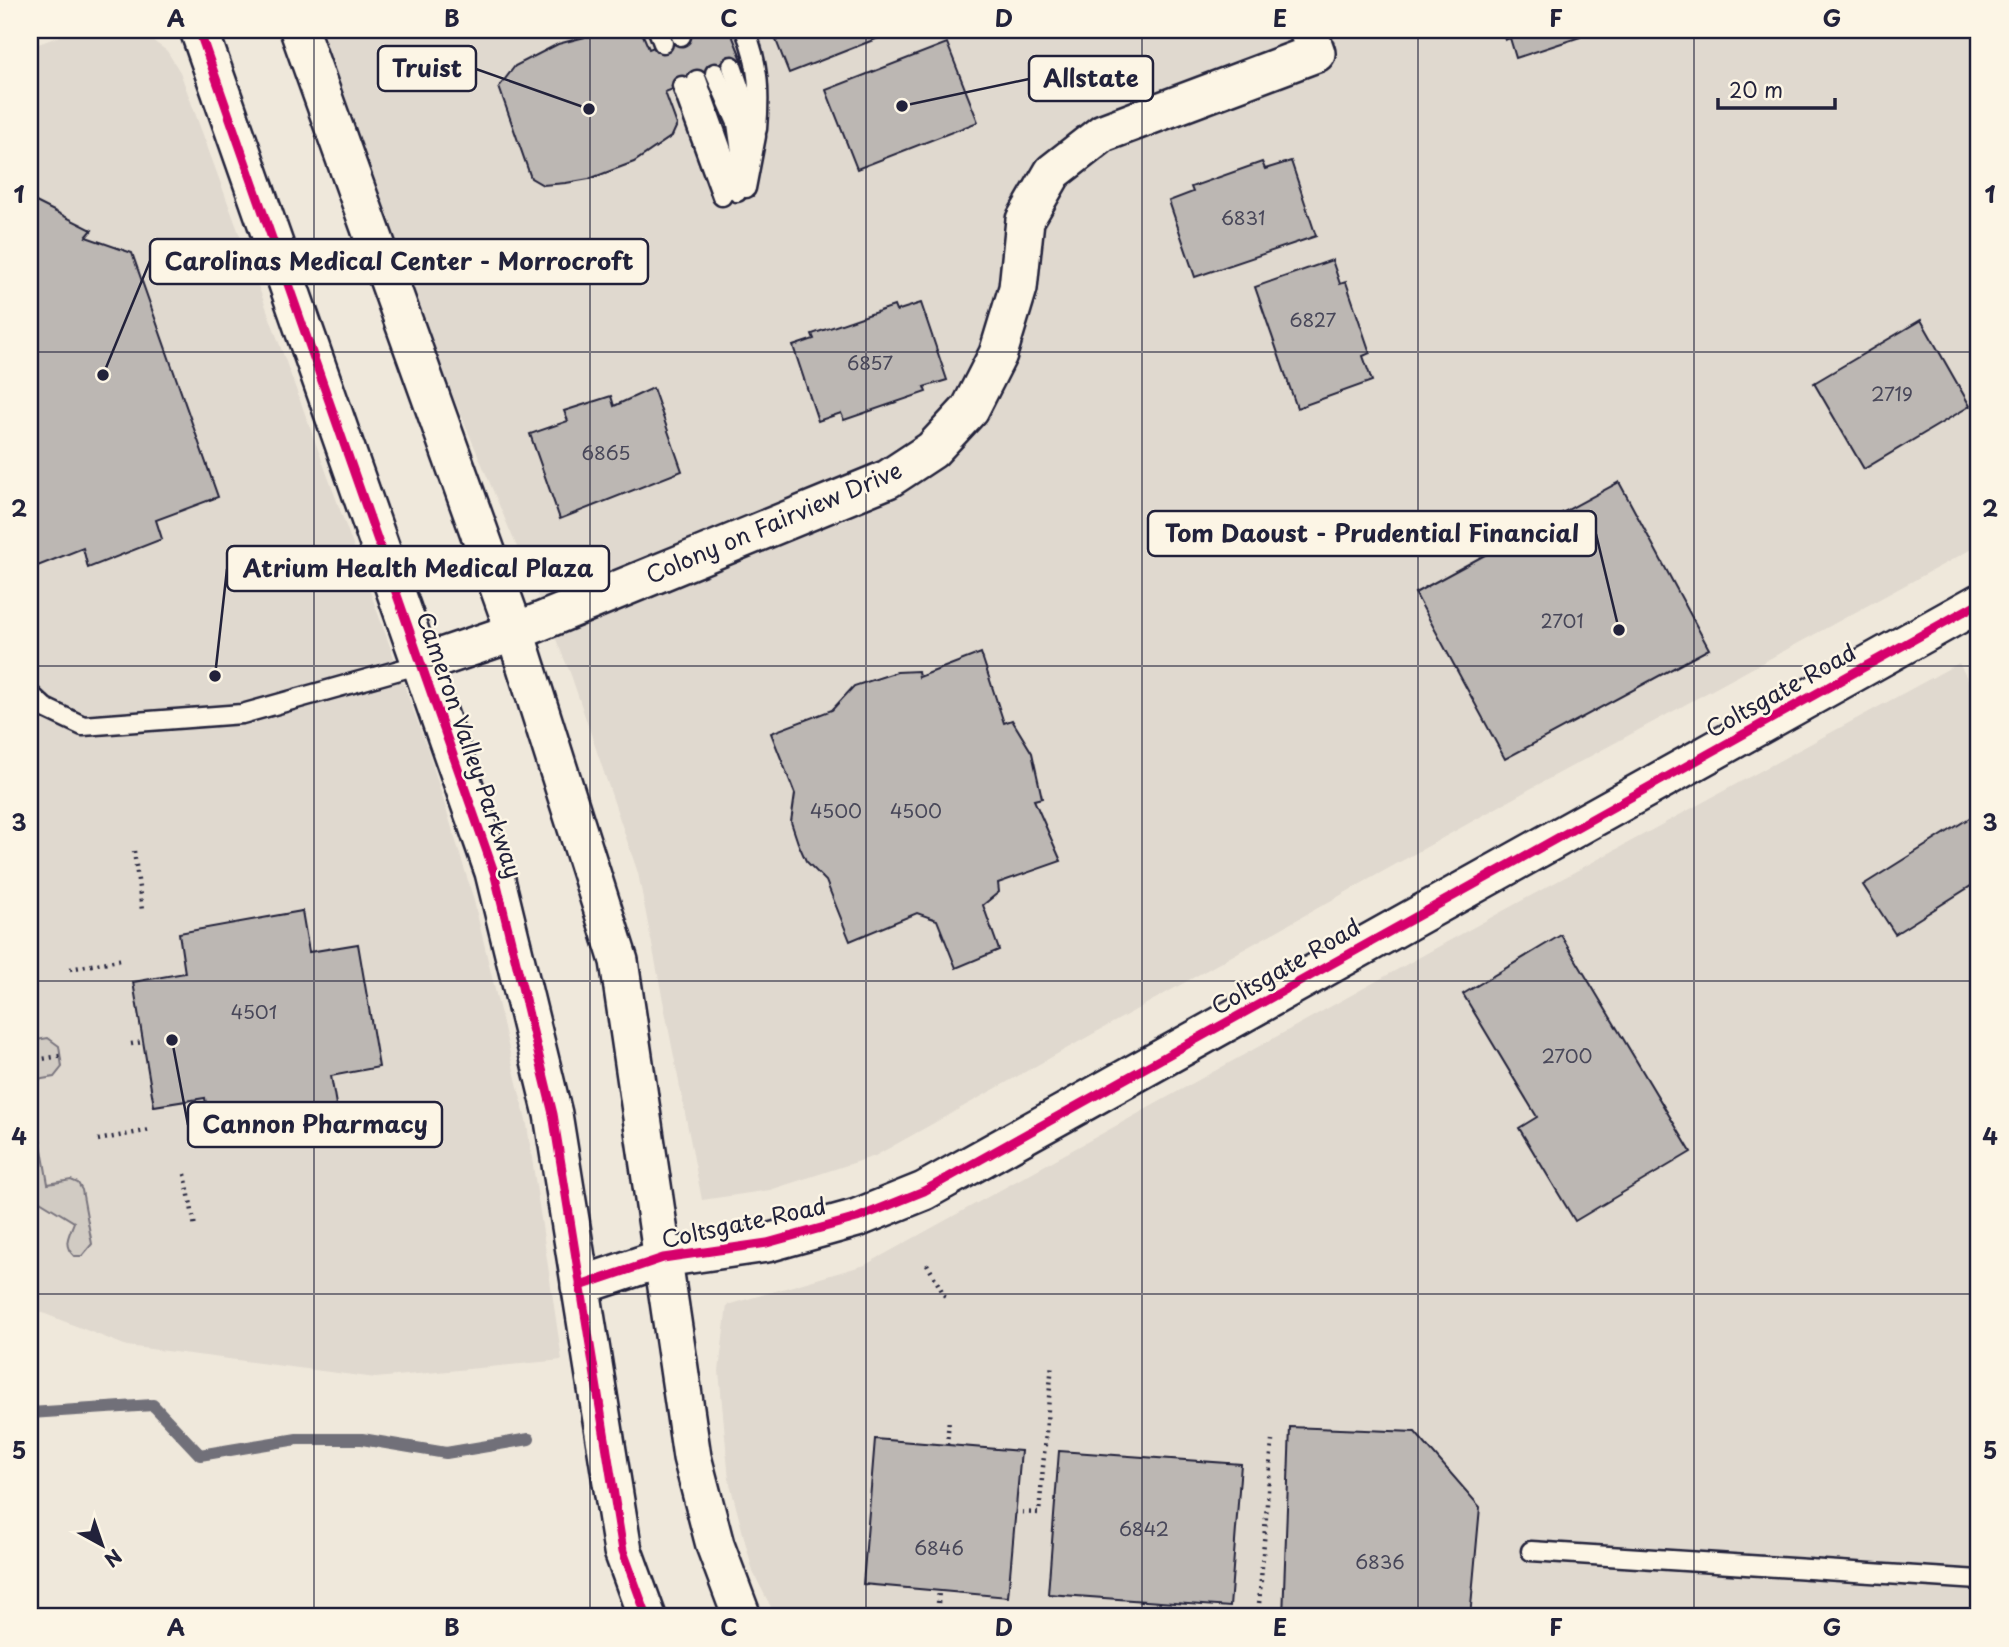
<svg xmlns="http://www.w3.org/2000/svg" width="2009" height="1647" viewBox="0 0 2009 1647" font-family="'Playpen Sans',sans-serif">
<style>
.built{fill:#e0d9cf}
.green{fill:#d1cbc3;stroke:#7a767f;stroke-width:2}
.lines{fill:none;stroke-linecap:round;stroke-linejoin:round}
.stream{stroke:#716f79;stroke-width:12}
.building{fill:#bcb7b3;stroke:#22223b;stroke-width:2}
.lane-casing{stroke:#22223b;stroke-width:23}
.street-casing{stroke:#22223b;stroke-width:42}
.path{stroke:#22223b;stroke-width:4.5;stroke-dasharray:2 5;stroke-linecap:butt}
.lane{stroke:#fcf5e5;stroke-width:18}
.street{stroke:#fcf5e5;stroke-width:37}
.cycleway-casing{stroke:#fcf5e5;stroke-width:13}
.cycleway{stroke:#d6006c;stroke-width:9}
.grid{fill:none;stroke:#22223b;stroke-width:2;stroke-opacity:0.55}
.labels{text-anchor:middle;stroke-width:5;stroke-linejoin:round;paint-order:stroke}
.number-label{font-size:19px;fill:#484759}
.street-label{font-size:23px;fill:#22223b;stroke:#fcf5e5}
.leader{fill:none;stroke:#22223b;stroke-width:2.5}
.callout-dot{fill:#22223b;stroke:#fcf5e5;stroke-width:2.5}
.callout{fill:#fcf5e5;stroke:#22223b;stroke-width:2.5}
.callout-label{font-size:24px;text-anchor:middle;font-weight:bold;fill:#22223b}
.neatline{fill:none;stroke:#22223b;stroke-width:2.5}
.grid-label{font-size:23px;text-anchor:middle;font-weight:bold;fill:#22223b}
</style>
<rect width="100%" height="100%" fill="#efe8db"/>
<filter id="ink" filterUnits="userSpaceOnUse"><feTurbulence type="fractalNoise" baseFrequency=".0143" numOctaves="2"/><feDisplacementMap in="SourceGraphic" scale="14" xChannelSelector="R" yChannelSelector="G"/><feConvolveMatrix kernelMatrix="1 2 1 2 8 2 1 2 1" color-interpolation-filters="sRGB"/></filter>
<g filter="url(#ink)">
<g class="built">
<path d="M77,30H131L152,40L167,51L180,72L429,753L473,897L527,1125L562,1360L376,1378L127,1346L30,1308V47Z"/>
<path d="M314,30H1979V545L1530,789L875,1156L770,1190L702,1200L638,873L571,675L412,299Z"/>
<path d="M1959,663L1979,701V1617H776L753,1572L729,1480L719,1371L727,1305L865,1265L1501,912Z"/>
</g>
<path class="green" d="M48,1038L59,1046L62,1067L54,1077L30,1081L48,1184L71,1180L78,1183L82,1190L92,1244L82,1256H74C62,1245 69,1236 74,1222L30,1195V1041Z"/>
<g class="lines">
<path class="stream" d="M30,1413L153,1405L200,1455L297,1439H362L446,1453L529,1439"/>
</g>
<g class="building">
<path d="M634,30L643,35L649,49L697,30H730L743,62L665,92L677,125L672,136L634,162L589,179L566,183L543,185L531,178L499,87L515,66L558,44L604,32Z"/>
<path d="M772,30H899L789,73Z"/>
<path d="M1501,30H1578L1580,37L1516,58L1510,38L1505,40Z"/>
<path d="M947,43L978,122L857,169L826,90Z"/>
<path d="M1291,161L1316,236L1195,277L1169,201L1193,192L1191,187L1262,162L1265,169Z"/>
<path d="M30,199L92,230L86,237L132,253L218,497L156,520L162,539L88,568L83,548L30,569Z"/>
<path d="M1332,260L1340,284L1346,282L1370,353L1363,356L1372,381L1297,408L1255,287Z"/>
<path d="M921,303L947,380L924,387L926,392L844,420L841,413L818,421L793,346L814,339L812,334L894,306L896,311Z"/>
<path d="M1921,320L1970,406L1864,469L1814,383Z"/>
<path d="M653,388L682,471L560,519L530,434L568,421L564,411L611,396L614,406Z"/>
<path d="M1619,482L1709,649L1505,759L1415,593Z"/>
<path d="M981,653L1004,723L1012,720L1032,753L1042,798L1034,800L1061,861L998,883L999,892L983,905L999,950L956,968L937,920L917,913L850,941L826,881L806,861L798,843L791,822L795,794L771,733L832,710L854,686L897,672L918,671L919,677Z"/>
<path d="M1979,812V900L1971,886L1895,934L1863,885Z"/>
<path d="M302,911L309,952L358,944L379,1067L331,1076L338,1116L212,1138L205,1098L154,1106L133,982L185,973L179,933Z"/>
<path d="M1561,935L1691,1152L1575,1221L1519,1128L1537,1117L1463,994Z"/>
<path d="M1290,1427L1415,1432L1480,1507L1470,1617H1283Z"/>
<path d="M875,1439L1021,1451L1008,1597L863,1584Z"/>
<path d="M1059,1451L1241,1464L1230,1607L1048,1594Z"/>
</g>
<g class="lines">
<defs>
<g id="lane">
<path d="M658,30L663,43"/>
<path d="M679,30L681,36"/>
<path d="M745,30C759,64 760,93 757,129"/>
<path d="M732,66L756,136L746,188"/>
<path d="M715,73L737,123L744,174"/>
<path d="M697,80L737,192"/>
<path d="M682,86L722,196"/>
<path d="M30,694L45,708L83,726L242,714L421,664"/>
<path d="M1531,1551L1979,1580"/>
</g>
<g id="street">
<path d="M199,30L494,872L553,1114L623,1551L647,1617"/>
<path d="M299,30L515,632L619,961L692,1457L715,1545L742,1617"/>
<path d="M421,664L515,632L888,479L932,450L970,409L998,354L1018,288L1025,220L1053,172L1103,133L1316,53L1308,30"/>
<path d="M580,1286L663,1258L767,1243L857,1218L924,1191L1979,603"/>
</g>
</defs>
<use href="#lane" class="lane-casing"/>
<use href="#street" class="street-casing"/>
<g class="path">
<path d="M134,851L142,910"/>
<path d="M70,969L124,959"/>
<path d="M131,1044L143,1042"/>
<path d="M30,1061L60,1056"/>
<path d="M98,1140L150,1130"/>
<path d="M185,1174L195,1227"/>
<path d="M927,1264L947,1300"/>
<path d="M947,1445L949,1419"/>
<path d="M1015,1512L1039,1513L1052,1363"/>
<path d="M937,1617L939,1591"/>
<path d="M1140,1617L1141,1601"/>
<path d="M1258,1617L1272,1441"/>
</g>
<use href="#lane" class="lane"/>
<use href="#street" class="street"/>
<defs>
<g id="cycleway">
<path d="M199,30L494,872L553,1114L623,1551L647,1617"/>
<path d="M580,1286L663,1258L767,1243L857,1218L924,1191L1979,603"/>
</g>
</defs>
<use href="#cycleway" class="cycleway-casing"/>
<use href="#cycleway" class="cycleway"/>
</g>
</g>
<path class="grid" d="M314,30V1617M590,30V1617M866,30V1617M1142,30V1617M1418,30V1617M1694,30V1617M30,352H1979M30,666H1979M30,981H1979M30,1294H1979"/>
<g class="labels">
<g class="number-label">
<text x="1243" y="225">6831</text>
<text x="1313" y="327">6827</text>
<text x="870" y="370">6857</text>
<text x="1892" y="401">2719</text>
<text x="606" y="460">6865</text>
<text x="1562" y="628">2701</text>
<text x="836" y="818">4500</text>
<text x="916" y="818">4500</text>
<text x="254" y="1019">4501</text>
<text x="1567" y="1063">2700</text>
<text x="1144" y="1536">6842</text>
<text x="939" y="1555">6846</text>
<text x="1380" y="1569">6836</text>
</g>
<g class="street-label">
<text transform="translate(774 523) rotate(-23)" y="8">Colony on Fairview Drive</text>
<text transform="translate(1781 691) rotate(-29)" y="8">Coltsgate Road</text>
<text transform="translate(469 745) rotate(71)" y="8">Cameron Valley Parkway</text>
<text transform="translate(1286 967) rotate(-30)" y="8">Coltsgate Road</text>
<text transform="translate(744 1223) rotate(-12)" y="8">Coltsgate Road</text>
</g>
</g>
<path class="leader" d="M589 109L476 69M902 106L1029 79M103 375L150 261M1619 630L1596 534M215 676L227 569M172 1040L188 1125"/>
<g class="callout-dot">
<circle cx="589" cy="109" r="7"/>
<circle cx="902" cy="106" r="7"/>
<circle cx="103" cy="375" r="7"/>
<circle cx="1619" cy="630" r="7"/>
<circle cx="215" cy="676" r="7"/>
<circle cx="172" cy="1040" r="7"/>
</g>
<g class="callout">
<rect x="378" y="46" width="98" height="45" rx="7"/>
<rect x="1029" y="56" width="124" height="45" rx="7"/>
<rect x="150" y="239" width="498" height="45" rx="7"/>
<rect x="1148" y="511" width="448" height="45" rx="7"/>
<rect x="227" y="546" width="382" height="45" rx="7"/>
<rect x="188" y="1102" width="254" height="45" rx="7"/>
</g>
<g class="callout-label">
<text x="427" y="77">Truist</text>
<text x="1091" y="87">Allstate</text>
<text x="399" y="270">Carolinas Medical Center - Morrocroft</text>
<text x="1372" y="542">Tom Daoust - Prudential Financial</text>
<text x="418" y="577">Atrium Health Medical Plaza</text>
<text x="315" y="1133">Cannon Pharmacy</text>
</g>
<rect width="2009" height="1647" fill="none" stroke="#fcf5e5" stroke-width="77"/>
<g transform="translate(102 1545) rotate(140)" stroke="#fcf5e5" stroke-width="5" paint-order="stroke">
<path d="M0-5L12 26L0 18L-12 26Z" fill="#22223b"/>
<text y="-10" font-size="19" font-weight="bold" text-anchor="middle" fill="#22223b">N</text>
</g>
<path d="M1718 98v10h117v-10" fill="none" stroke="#22223b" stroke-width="3.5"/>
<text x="1729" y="98" font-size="21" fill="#22223b" stroke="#fcf5e5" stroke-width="5" paint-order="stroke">20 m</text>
<rect x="38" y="38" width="1932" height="1570" class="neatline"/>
<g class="grid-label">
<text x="176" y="27">A</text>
<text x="452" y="27">B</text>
<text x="729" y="27">C</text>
<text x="1004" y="27">D</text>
<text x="1280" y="27">E</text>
<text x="1556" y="27">F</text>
<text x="1832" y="27">G</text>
<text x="19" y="203">1</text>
<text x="1990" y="203">1</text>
<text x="19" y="517">2</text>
<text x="1990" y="517">2</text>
<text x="19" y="831">3</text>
<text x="1990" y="831">3</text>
<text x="19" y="1145">4</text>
<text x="1990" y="1145">4</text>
<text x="19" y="1459">5</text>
<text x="1990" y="1459">5</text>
<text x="176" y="1636">A</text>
<text x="452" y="1636">B</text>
<text x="729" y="1636">C</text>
<text x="1004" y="1636">D</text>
<text x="1280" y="1636">E</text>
<text x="1556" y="1636">F</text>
<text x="1832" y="1636">G</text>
</g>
</svg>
